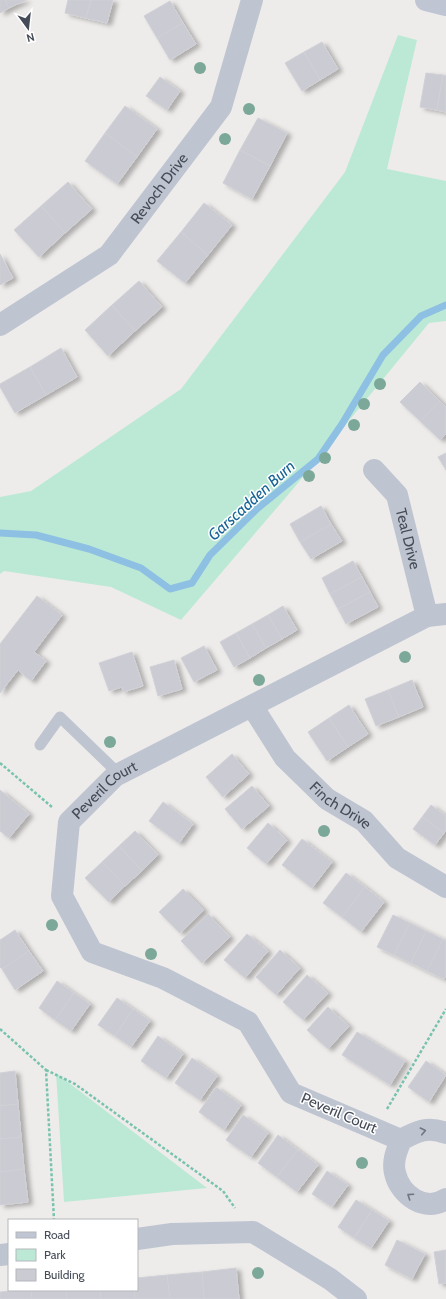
<svg xmlns="http://www.w3.org/2000/svg" width="446" height="1299" viewBox="0 0 446 1299" font-family="Cabin,sans-serif">
<style>
.green{fill:#bce9d6}
.lines{fill:none;stroke-linecap:round;stroke-linejoin:round}
.stream{stroke:#8dc0e2;stroke-width:7}
.building{fill:#cbccd3;stroke:#d0d0d6;filter:url(#shadow)}
.path{stroke:#78c3ad;stroke-width:2.5;stroke-dasharray:3 2;stroke-linecap:butt}
.lane{stroke:#bfc5d0;stroke-width:11}
.street{stroke:#bfc5d0;stroke-width:22}
.secondary{stroke:#bfc5d3;stroke-width:22}
.tree{fill:#7ca89a}
.oneway{stroke:#707681}
.labels{text-anchor:middle;stroke-width:3;stroke-linejoin:round;paint-order:stroke}
.street-label{font-size:15px;fill:#454b57;stroke:#fff}
.water-label{font-size:16px;font-style:italic;fill:#196496;stroke:#fff}
</style>
<defs>
<filter id="shadow"><feDropShadow dx="4.5" dy="2.5" stdDeviation="2" flood-color="#0004"/></filter>
</defs>
<rect width="100%" height="100%" fill="#eeeceb"/>
<g class="green">
<path d="M398,35L417,40L387,169L446,181V321L429,323L293,489L181,620L111,587L4,571L0,574V497L31,491L181,389L345,172Z"/>
<path d="M56,1073L207,1188L64,1202Z"/>
</g>
<g class="lines">
<path class="stream" d="M0,533L36,535L89,549L141,568L170,589L192,583L210,555L258,508L318,459L342,424L383,355L421,316L446,305"/>
</g>
<g class="building">
<path d="M0,0H5L9,8L0,13Z"/>
<path d="M5,0H26L9,8Z"/>
<path d="M68,0H91L86,18L65,13Z"/>
<path d="M91,0H113L107,23L86,18Z"/>
<path d="M170,1L183,23L157,38L144,16Z"/>
<path d="M183,23L196,44L170,60L157,38Z"/>
<path d="M322,42L338,69L320,80L304,52Z"/>
<path d="M304,52L320,80L302,91L285,63Z"/>
<path d="M426,73L443,75L437,110L420,107Z"/>
<path d="M443,75L446,76V112L437,110Z"/>
<path d="M160,77L180,91L167,110L146,96Z"/>
<path d="M125,106L157,129L137,157L105,133Z"/>
<path d="M258,118L287,133L270,166L240,150Z"/>
<path d="M105,133L137,157L117,184L85,161Z"/>
<path d="M240,150L270,166L252,199L223,183Z"/>
<path d="M68,182L92,209L65,233L41,206Z"/>
<path d="M204,203L232,225L208,255L181,232Z"/>
<path d="M41,206L65,233L39,257L14,230Z"/>
<path d="M181,232L208,255L185,283L157,261Z"/>
<path d="M0,254L13,278L0,285Z"/>
<path d="M139,281L162,307L135,331L112,305Z"/>
<path d="M112,305L135,331L108,356L85,330Z"/>
<path d="M61,348L77,377L46,395L30,367Z"/>
<path d="M30,367L46,395L15,413L0,387V384Z"/>
<path d="M420,382L440,401L420,421L400,402Z"/>
<path d="M440,401L446,407V434L440,440L420,421Z"/>
<path d="M446,453V470L438,457Z"/>
<path d="M321,506L331,524L300,542L290,524Z"/>
<path d="M331,524L342,541L311,559L300,542Z"/>
<path d="M353,561L362,577L330,594L322,578Z"/>
<path d="M362,577L370,592L338,609L330,594Z"/>
<path d="M370,592L378,607L346,624L338,609Z"/>
<path d="M37,596L62,615L34,652L46,661L31,681L18,670L0,693V644Z"/>
<path d="M283,606L297,630L282,639L268,615Z"/>
<path d="M268,615L282,639L266,648L252,624Z"/>
<path d="M252,624L266,648L250,658L236,633Z"/>
<path d="M236,633L250,658L234,667L220,642Z"/>
<path d="M204,646L217,670L194,682L181,658Z"/>
<path d="M132,652L143,686L123,692L122,687L109,691L99,663Z"/>
<path d="M174,660L182,689L158,696L150,667Z"/>
<path d="M412,680L423,707L399,717L388,690Z"/>
<path d="M388,690L399,717L376,726L365,699Z"/>
<path d="M349,705L368,734L348,747L329,718Z"/>
<path d="M329,718L348,747L327,761L308,732Z"/>
<path d="M232,754L249,774L223,797L206,777Z"/>
<path d="M252,786L269,806L242,829L225,809Z"/>
<path d="M0,790L29,814L9,838L0,831Z"/>
<path d="M163,802L193,824L179,843L149,821Z"/>
<path d="M431,805L446,816V830L444,833L422,817Z"/>
<path d="M422,817L444,833L435,845L413,829Z"/>
<path d="M268,823L287,840L266,864L247,848Z"/>
<path d="M135,831L158,855L142,871L119,846Z"/>
<path d="M302,839L332,862L312,888L282,865Z"/>
<path d="M119,846L142,871L125,886L102,862Z"/>
<path d="M102,862L125,886L109,902L85,878Z"/>
<path d="M346,873L365,887L342,917L323,903Z"/>
<path d="M365,887L384,902L361,932L342,917Z"/>
<path d="M183,889L204,910L180,933L159,912Z"/>
<path d="M208,914L230,937L202,963L181,941Z"/>
<path d="M393,915L410,923L394,955L377,947Z"/>
<path d="M410,923L426,931L411,963L394,955Z"/>
<path d="M15,930L29,951L2,969L0,967V940Z"/>
<path d="M426,931L443,939L427,971L411,963Z"/>
<path d="M247,934L268,951L245,978L224,960Z"/>
<path d="M443,939L446,941V975L444,979L427,971Z"/>
<path d="M280,950L300,968L276,995L256,977Z"/>
<path d="M29,951L43,971L15,990L2,969Z"/>
<path d="M307,975L328,993L303,1020L283,1002Z"/>
<path d="M57,981L74,993L55,1020L39,1008Z"/>
<path d="M74,993L90,1004L71,1031L55,1020Z"/>
<path d="M117,998L133,1009L115,1036L98,1025Z"/>
<path d="M328,1007L349,1026L328,1049L307,1030Z"/>
<path d="M133,1009L150,1021L131,1047L115,1036Z"/>
<path d="M357,1032L405,1061L390,1085L342,1055Z"/>
<path d="M158,1036L183,1054L166,1078L141,1061Z"/>
<path d="M192,1058L217,1076L200,1100L175,1083Z"/>
<path d="M426,1061L446,1075L429,1102L408,1087Z"/>
<path d="M15,1071L18,1104L0,1106V1073Z"/>
<path d="M216,1087L241,1105L224,1130L199,1112Z"/>
<path d="M18,1104L21,1137L0,1139V1106Z"/>
<path d="M243,1115L268,1133L251,1157L226,1140Z"/>
<path d="M278,1135L298,1150L277,1177L258,1163Z"/>
<path d="M21,1137L24,1169L0,1172V1139Z"/>
<path d="M298,1150L318,1165L297,1192L277,1177Z"/>
<path d="M24,1169L28,1202L0,1205V1172Z"/>
<path d="M327,1171L348,1185L332,1207L312,1194Z"/>
<path d="M356,1200L372,1210L354,1238L338,1227Z"/>
<path d="M372,1210L389,1221L371,1248L354,1238Z"/>
<path d="M397,1240L425,1254L412,1279L385,1265Z"/>
<path d="M446,1250V1283L439,1284L434,1252Z"/>
<path d="M236,1268L239,1299H204L202,1272Z"/>
<path d="M202,1272L204,1299H170L167,1275Z"/>
<path d="M167,1275L170,1299H135L134,1290H137V1278Z"/>
<path d="M22,1290H31L32,1299H0V1292Z"/>
<path d="M31,1290H66L67,1299H32Z"/>
<path d="M66,1290H100L101,1299H67Z"/>
<path d="M100,1290H134L135,1299H101Z"/>
</g>
<g class="lines">
<g class="path">
<path d="M0,763L52,807"/>
<path d="M0,1029L46,1070L54,1220"/>
<path d="M46,1070L75,1084L223,1191L235,1208"/>
<path d="M387,1109L446,1009"/>
</g>
<path class="lane" d="M40,745L60,717L119,774"/>
<g class="street">
<path id="s1" d="M0,325L109,255L221,107L252,0"/>
<path id="s2" d="M374,470L397,495L427,616"/>
<path id="s3" d="M252,706L285,758L327,799L364,821L397,858L446,887"/>
<path d="M446,1133C428,1126 417,1131 401,1140C397,1150 392,1161 395,1173C400,1195 425,1213 446,1199"/>
<path id="s4" d="M401,1140L291,1093L248,1022L163,978L92,952L62,896L69,822L115,776L427,616L446,614"/>
<path d="M137,1239L172,1234L253,1232L330,1279L356,1299"/>
<path d="M0,1255L9,1254"/>
</g>
<path class="secondary" d="M426,0L446,5"/>
</g>
<g class="tree">
<circle cx="200" cy="68" r="6"/>
<circle cx="249" cy="109" r="6"/>
<circle cx="225" cy="139" r="6"/>
<circle cx="380" cy="384" r="6"/>
<circle cx="364" cy="404" r="6"/>
<circle cx="354" cy="425" r="6"/>
<circle cx="325" cy="458" r="6"/>
<circle cx="309" cy="476" r="6"/>
<circle cx="405" cy="657" r="6"/>
<circle cx="259" cy="680" r="6"/>
<circle cx="110" cy="742" r="6"/>
<circle cx="324" cy="831" r="6"/>
<circle cx="52" cy="925" r="6"/>
<circle cx="151" cy="954" r="6"/>
<circle cx="362" cy="1163" r="6"/>
<circle cx="258" cy="1273" r="6"/>
</g>
<defs><path id="oneway-chevron" d="M-2-3.5L2.5 0L-2 3.5" fill="none" stroke-width="1.6" stroke-linecap="round" stroke-linejoin="round"/></defs>
<g class="oneway">
<use href="#oneway-chevron" transform="translate(423 1131) rotate(-12)"/>
<use href="#oneway-chevron" transform="translate(410 1196) rotate(-146)"/>
</g>
<g class="labels">
<g class="street-label">
<text dy="5" stroke="none"><textPath href="#s1" startOffset="213">Revoch Drive</textPath></text>
<text dy="5" stroke="none"><textPath href="#s2" startOffset="79">Teal Drive</textPath></text>
<text dy="5" stroke="none"><textPath href="#s4" startOffset="560">Peveril Court</textPath></text>
<text dy="5" stroke="none"><textPath href="#s3" startOffset="135">Finch Drive</textPath></text>
<text transform="translate(339 1113) rotate(23)" y="5">Peveril Court</text>
</g>
<g class="water-label">
<text transform="translate(251 500) rotate(-42)" y="6">Garscadden Burn</text>
</g>
</g>
<rect x="8" y="1219" width="130" height="72" fill="#ffffff" stroke="#b5b7bc"/>
<rect x="16" y="1232" width="20" height="6" fill="#bfc5d3" stroke="#b5b7bc"/>
<text x="44" y="1239" font-size="12" fill="#454b57">Road</text>
<rect x="16" y="1249" width="20" height="12" fill="#bce9d6" stroke="#b5b7bc"/>
<text x="44" y="1259" font-size="12" fill="#454b57">Park</text>
<rect x="16" y="1269" width="20" height="12" fill="#cbccd3" stroke="#b5b7bc"/>
<text x="44" y="1279" font-size="12" fill="#454b57">Building</text>
<g transform="translate(28 28) rotate(165)" stroke="#ffffff" stroke-width="3" paint-order="stroke">
<path d="M0-3L7 15L0 10L-7 15Z" fill="#454b57"/>
<text y="-6" font-size="11" font-weight="bold" text-anchor="middle" fill="#454b57">N</text>
</g>
</svg>
